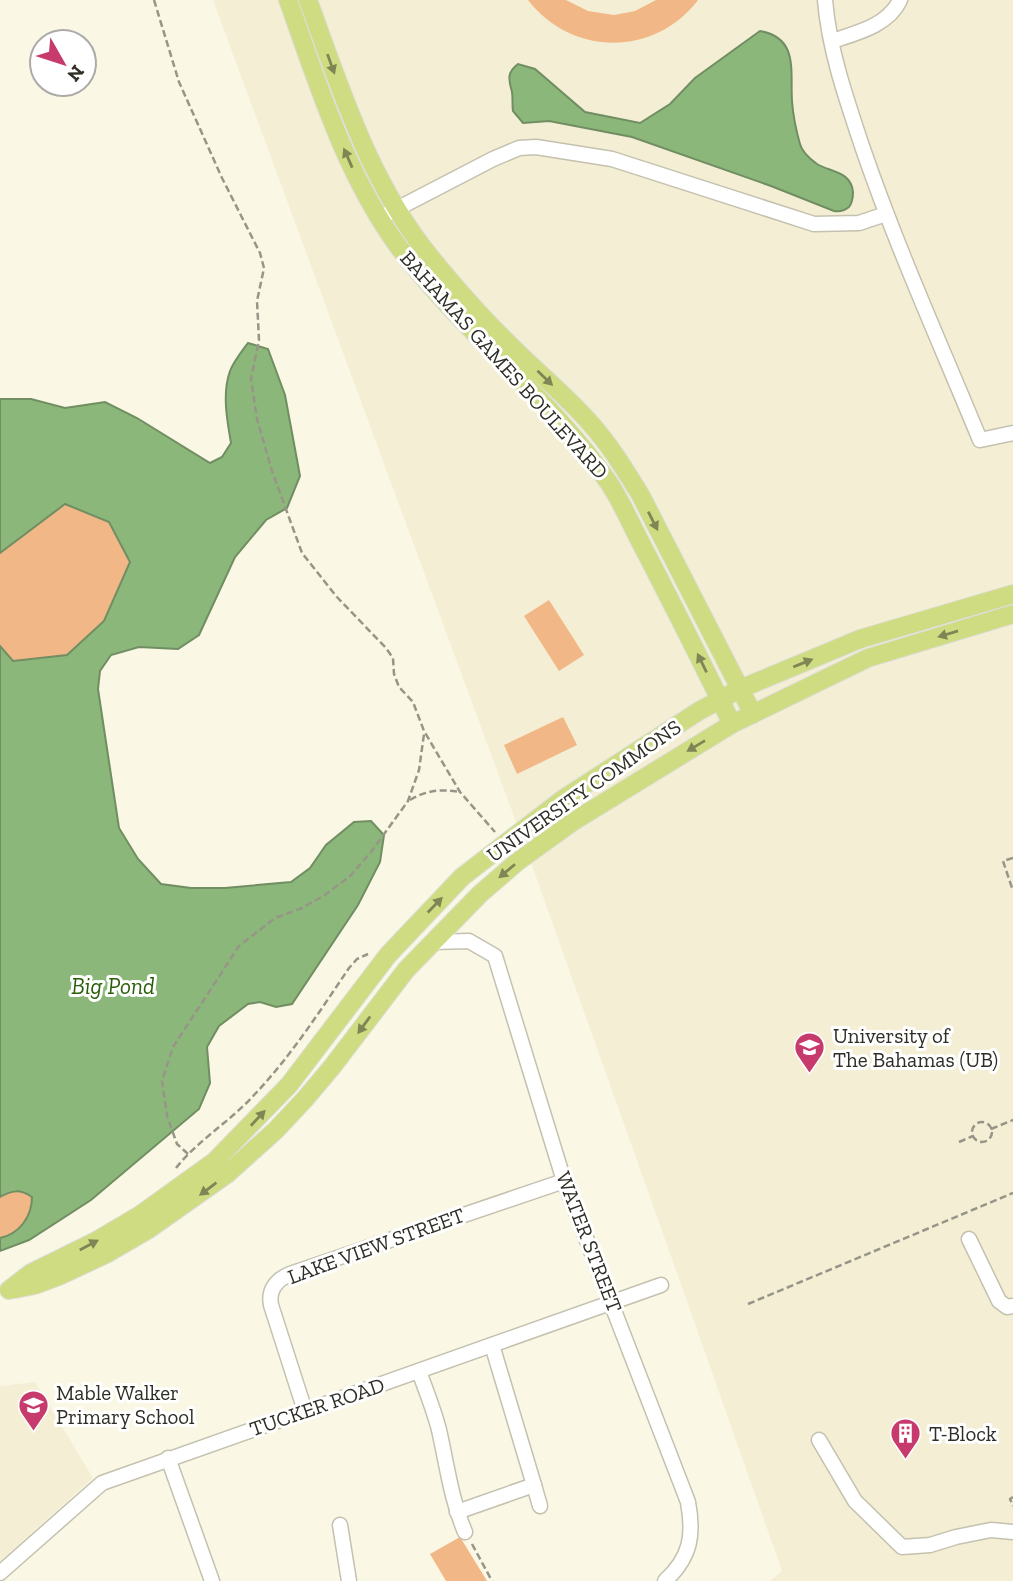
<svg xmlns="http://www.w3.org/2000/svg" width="1013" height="1581" viewBox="0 0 1013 1581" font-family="'Zilla Slab',serif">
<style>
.built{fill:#f4efd4}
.green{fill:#f1b787}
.water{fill:#8cb77b;stroke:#708e62;stroke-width:2}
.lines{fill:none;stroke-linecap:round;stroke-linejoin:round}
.minor-casing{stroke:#c4c1af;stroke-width:17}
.major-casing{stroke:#dededc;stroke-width:20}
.path{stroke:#979588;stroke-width:2.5;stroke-dasharray:7 3.5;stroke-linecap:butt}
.minor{stroke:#fff;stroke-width:14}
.major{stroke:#cfdc81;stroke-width:18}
.oneway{fill:#7f8554}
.labels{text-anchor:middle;stroke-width:6;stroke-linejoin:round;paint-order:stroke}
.street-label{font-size:21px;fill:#2f2e26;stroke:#fff}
.poi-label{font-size:21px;fill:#2f2e26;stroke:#fff;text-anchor:start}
.water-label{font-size:23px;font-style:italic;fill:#295e07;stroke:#fff}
</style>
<rect width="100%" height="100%" fill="#faf7e4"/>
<g class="built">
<path d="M213,0H1013V1581H770L782,1571L683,1290L530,860Z"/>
<path d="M35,1382L93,1478L0,1561V1386Z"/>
</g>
<g class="green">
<path d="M528,0H566L588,11L614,15L635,11L656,0H698C655,57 572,57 528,0Z"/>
<path d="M65,504L109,522L130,562L104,621L66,655L13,661L0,646V553Z"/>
<path d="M549,600L584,655L559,671L524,616Z"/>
<path d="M563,717L577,745L517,774L504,745Z"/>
<path d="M10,1191H23L32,1197C32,1201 33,1206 32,1210C29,1223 11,1236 0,1238V1197Z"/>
<path d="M460,1537L487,1581H446L430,1554Z"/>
</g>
<g class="water">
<path d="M760,31C799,38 790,71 792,101C793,115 796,130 800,144C802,152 810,159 817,164C830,172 851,171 853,192C853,196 852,203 849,207C844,211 839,212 834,211L771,186L632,137L549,121L523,123L513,111C512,105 513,98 512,92C509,80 506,73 518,64L535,69L585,112L640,123L670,104L695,78Z"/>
<path d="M248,343L268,349L285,395L300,476L287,508L266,520L235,557L199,635L178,649L139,647L111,655L100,671L98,689L119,828L138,859L161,884L191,888H225L291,882L310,868L326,845L354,822L371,821L384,835L380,862L358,905L292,1004L276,1007L260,1002L248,1004L219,1026L207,1047L210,1083L199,1109L91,1200L29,1240L0,1251V1238C19,1234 32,1217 32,1197C20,1189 12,1190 0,1197V646L13,661L67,655L104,621L130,562L109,522L65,504L0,553V399H31L65,408L105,402L137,418L210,463L222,457L231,443C227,420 222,393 230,371C234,361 242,351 248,343Z"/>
</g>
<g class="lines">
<defs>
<g id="minor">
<path d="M825,0C829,50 847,101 863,149C897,248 940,343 980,440L1013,433"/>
<path d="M832,41C856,33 888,26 900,0"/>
<path d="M387,214L493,159L519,148L536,147L612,159L814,224L859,223L886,214"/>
<path d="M434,942L469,941L495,956L564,1181L688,1502C694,1535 691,1557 665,1581"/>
<path d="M969,1239L999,1301L1007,1307L1013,1306"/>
<path d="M419,1371C426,1391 434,1410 439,1430C447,1465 451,1499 465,1532"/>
<path d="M305,1411L271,1305C268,1290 276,1280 290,1274L564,1181"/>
<path d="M819,1440L855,1501L902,1547L930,1545L956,1537L991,1530L1013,1532"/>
<path d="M168,1458L212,1581"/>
<path d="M534,1485L540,1506"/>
<path d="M457,1512L534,1485L492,1345"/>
<path d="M340,1525L349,1581"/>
<path d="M0,1573L102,1483L661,1285"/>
</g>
<g id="major">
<path d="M288,0C318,84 345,173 398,246C462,331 549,396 609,483C623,504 632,527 644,549C674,607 703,665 732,724"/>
<path d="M308,0C341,90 370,184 432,259C455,287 480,316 507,342C534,370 565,394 591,424C610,445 625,470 640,494L753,714"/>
<path d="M15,1289L35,1285L59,1276L106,1254L149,1229L227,1174L276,1130L305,1099L332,1067L406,970L480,894L517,862L574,821L732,724L868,658L1013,614"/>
<path d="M9,1290L31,1273L96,1241L140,1215L215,1161L289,1085L388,955L462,877L563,799L699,711L740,689L860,639L1013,594"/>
</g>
</defs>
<use href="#minor" class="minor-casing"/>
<use href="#major" class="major-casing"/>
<g class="path">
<path d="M154,0L179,82L222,178L260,253L264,268L257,301L259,340L251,379L257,419L272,471L302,553L336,596L386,648L393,658L394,674L399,687L413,702L424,731L460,792L495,832"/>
<path d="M410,800C427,790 440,789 460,792"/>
<path d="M1013,858L1003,861L1013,891"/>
<circle cx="982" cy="1132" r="10"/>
<path d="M991,1129L1013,1120"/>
<path d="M959,1142L973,1136"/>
<path d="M188,1154L177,1144L167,1116L162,1081L173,1047L239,946L275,918L302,908L325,895L350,876L371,852L408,801L419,770L424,734"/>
<path d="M176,1168C198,1140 231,1121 255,1094C291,1056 320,1011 349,968L357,959L368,954"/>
<path d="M748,1304L1013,1193"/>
<path d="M1013,1497L1010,1499L1013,1506"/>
<path d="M472,1544L492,1581"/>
</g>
<use href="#minor" class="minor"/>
<use href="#major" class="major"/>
</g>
<defs><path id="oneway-solid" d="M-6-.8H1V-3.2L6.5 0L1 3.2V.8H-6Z" transform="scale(1.75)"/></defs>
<g class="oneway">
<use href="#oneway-solid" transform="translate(331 64) rotate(70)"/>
<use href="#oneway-solid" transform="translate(348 158) rotate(-114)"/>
<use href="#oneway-solid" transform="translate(545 378) rotate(44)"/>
<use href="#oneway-solid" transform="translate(653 521) rotate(63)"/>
<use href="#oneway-solid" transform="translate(948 634) rotate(163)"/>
<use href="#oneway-solid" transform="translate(702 663) rotate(-116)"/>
<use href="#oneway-solid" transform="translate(803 663) rotate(-22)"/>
<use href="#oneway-solid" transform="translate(696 746) rotate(149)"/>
<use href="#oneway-solid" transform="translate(507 871) rotate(140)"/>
<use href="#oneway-solid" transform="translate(435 905) rotate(-46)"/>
<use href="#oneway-solid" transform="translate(364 1025) rotate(126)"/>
<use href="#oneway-solid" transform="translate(258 1118) rotate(-47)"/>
<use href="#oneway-solid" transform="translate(208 1189) rotate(143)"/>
<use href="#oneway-solid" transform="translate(89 1245) rotate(-28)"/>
</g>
<defs>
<symbol id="university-pin" viewBox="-11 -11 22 30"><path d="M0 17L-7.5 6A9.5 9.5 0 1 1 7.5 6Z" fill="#c73b6c" stroke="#fff"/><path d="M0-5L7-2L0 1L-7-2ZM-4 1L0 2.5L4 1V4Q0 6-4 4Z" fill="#fff"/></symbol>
<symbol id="school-pin" viewBox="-11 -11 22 30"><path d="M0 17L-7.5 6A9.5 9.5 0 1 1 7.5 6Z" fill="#c73b6c" stroke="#fff"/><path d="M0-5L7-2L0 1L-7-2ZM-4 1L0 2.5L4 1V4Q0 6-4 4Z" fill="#fff"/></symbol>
<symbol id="building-pin" viewBox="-11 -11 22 30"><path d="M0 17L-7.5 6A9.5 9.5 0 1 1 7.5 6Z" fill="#c73b6c" stroke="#fff"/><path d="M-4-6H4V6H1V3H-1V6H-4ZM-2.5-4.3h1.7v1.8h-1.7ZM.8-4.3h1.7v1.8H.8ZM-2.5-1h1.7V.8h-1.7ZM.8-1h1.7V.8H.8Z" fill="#fff"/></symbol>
</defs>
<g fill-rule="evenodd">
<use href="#university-pin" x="792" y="1030" width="35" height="47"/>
<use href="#school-pin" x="16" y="1388" width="35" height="47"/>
<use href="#building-pin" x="888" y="1416" width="35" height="47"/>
</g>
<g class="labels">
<g class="street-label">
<text transform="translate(504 365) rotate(48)" y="7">BAHAMAS GAMES BOULEVARD</text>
<text transform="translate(584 791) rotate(-35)" y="7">UNIVERSITY COMMONS</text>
<text transform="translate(589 1242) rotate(69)" y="7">WATER STREET</text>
<text transform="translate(376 1246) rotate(-20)" y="7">LAKE VIEW STREET</text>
<text transform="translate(317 1407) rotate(-19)" y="7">TUCKER ROAD</text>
</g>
<g class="poi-label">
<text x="833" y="1043">University of<tspan x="833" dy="24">The Bahamas (UB)</tspan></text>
<text x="56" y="1400">Mable Walker<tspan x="56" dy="24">Primary School</tspan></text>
<text x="929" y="1441">T-Block</text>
</g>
<g class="water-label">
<text x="113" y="994">Big Pond</text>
</g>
</g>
<g transform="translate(63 63) rotate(129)"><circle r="33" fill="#ffffff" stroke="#acaba8" stroke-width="2"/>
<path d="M0-5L12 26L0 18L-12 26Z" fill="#c73b6c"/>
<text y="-10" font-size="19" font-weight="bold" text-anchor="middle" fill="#2f2e26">N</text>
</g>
</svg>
